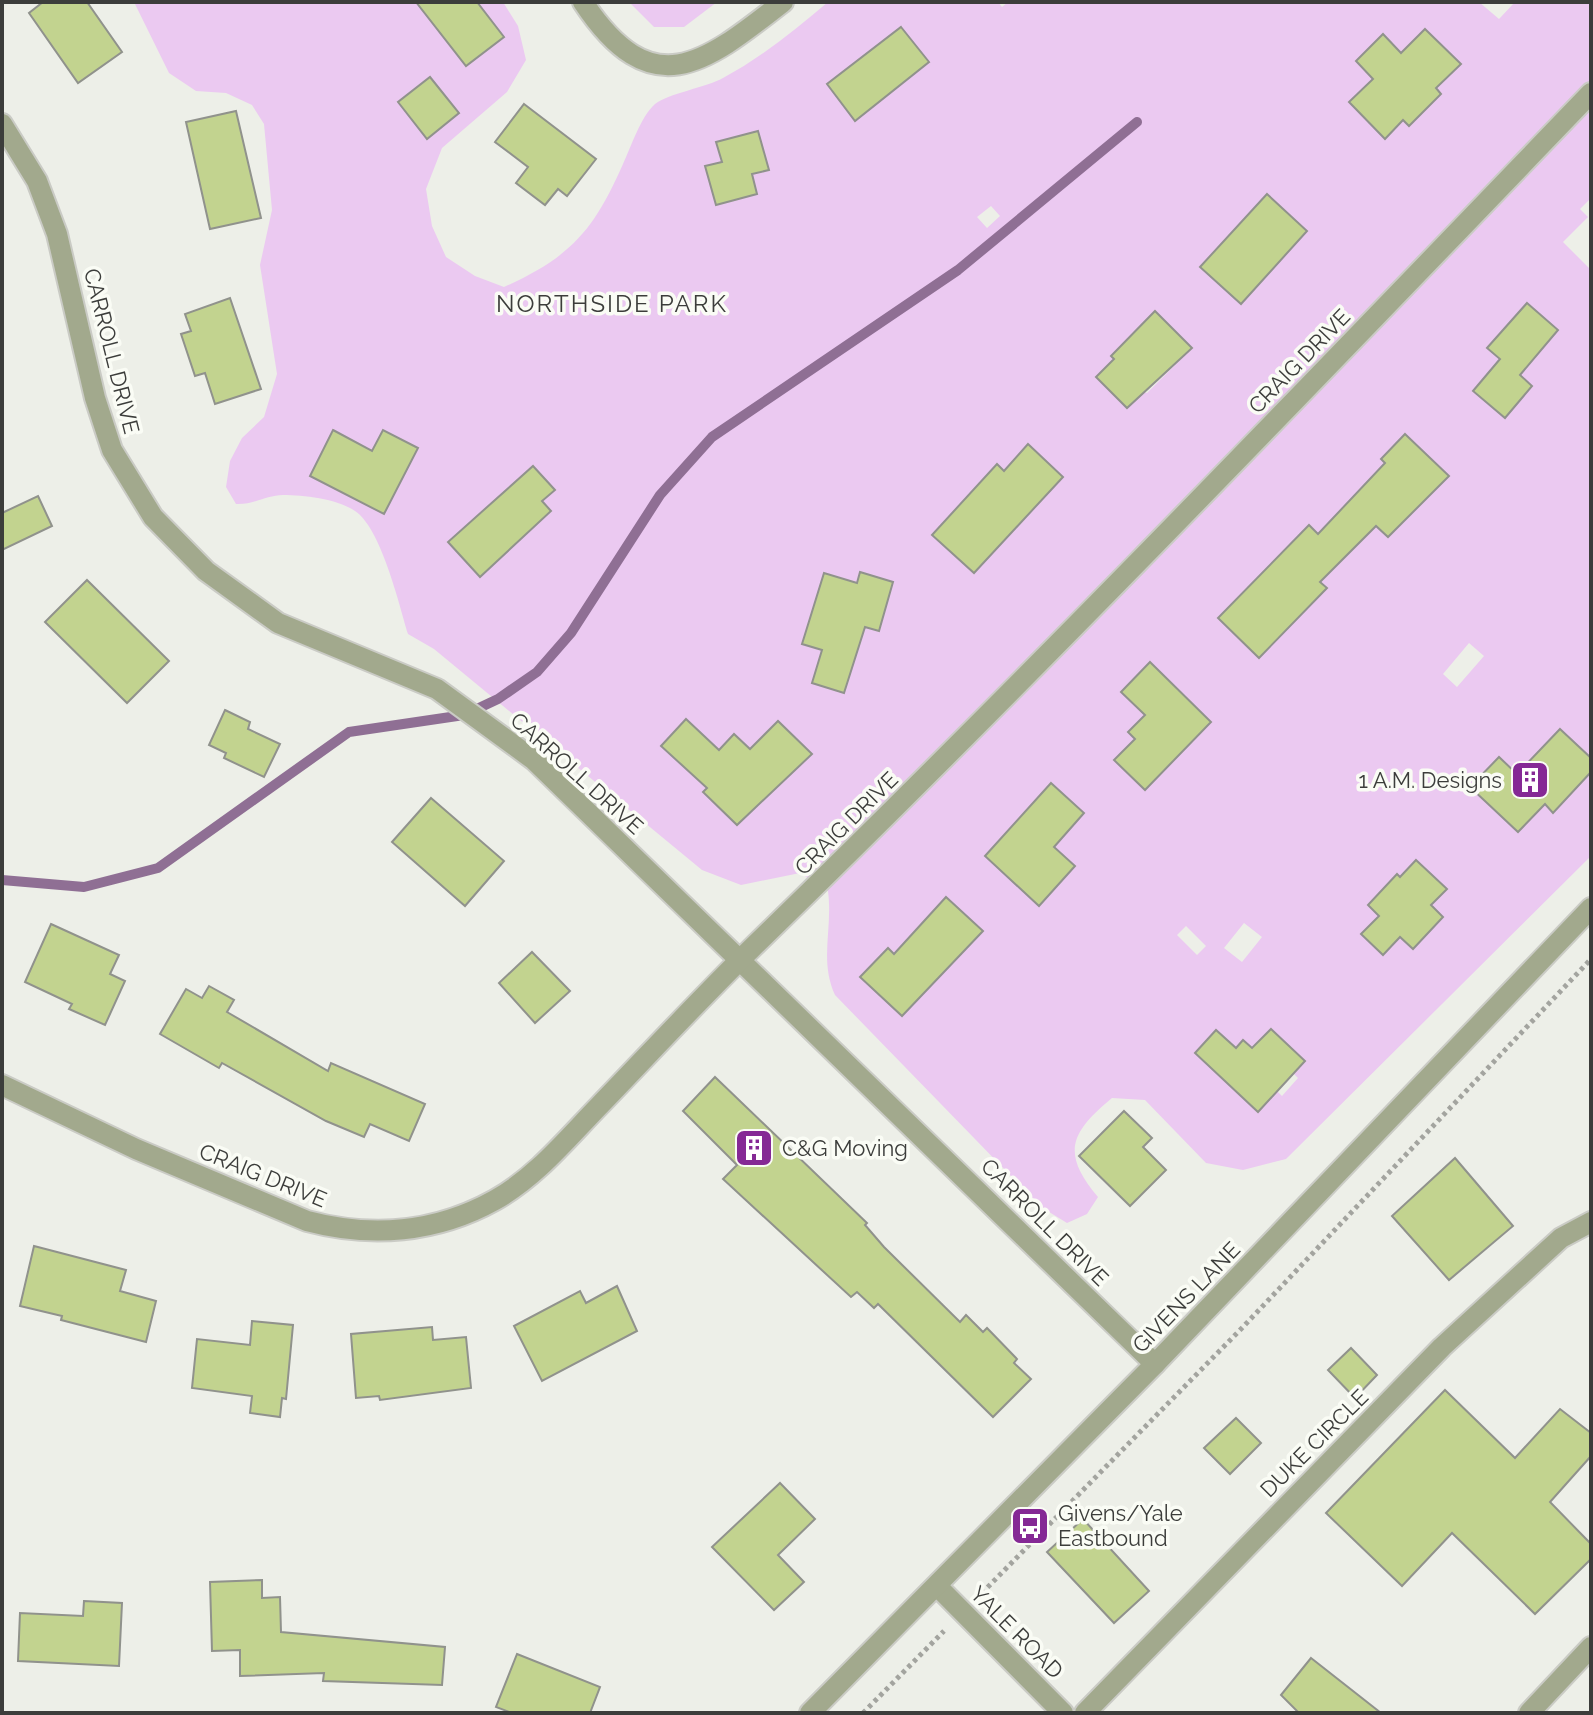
<svg xmlns="http://www.w3.org/2000/svg" width="1593" height="1715" viewBox="0 0 1593 1715" font-family="Raleway,sans-serif">
<style>
.green{fill:#ebc9f1;fill-rule:evenodd}
.lines{fill:none;stroke-linecap:round;stroke-linejoin:round}
.stream{stroke:#8f6f94;stroke-width:10}
.building{fill:#c2d38f;stroke:#90928c;stroke-width:2}
.minor-casing{stroke:#cacbc5;stroke-width:24}
.path{stroke:#a3a49f;stroke-width:5;stroke-dasharray:4 4;stroke-linecap:butt}
.minor{stroke:#a2a98d;stroke-width:20}
.labels{text-anchor:middle;stroke-width:7;stroke-linejoin:round;paint-order:stroke}
.street-label{font-size:22px;fill:#3c3d3b;stroke:#fafcf5}
.poi-label{font-size:22px;fill:#3c3d3b;stroke:#fafcf5;text-anchor:start}
.neighbourhood-label{font-size:24px;letter-spacing:2px;fill:#3c3d3b;stroke:#fafcf5}
</style>
<rect width="100%" height="100%" fill="#edefe8"/>
<g class="green">
<path d="M134,2H416L466,66L504,37L477,2H503L518,26L526,60L507,92L442,148L426,189L432,226L446,257L475,276L504,287C571,257 594,230 623,164C632,145 640,118 655,104C667,94 707,87 723,78C761,58 796,29 828,2H998L1002,7L1008,2H1479L1499,19L1515,2H1591V198L1580,209L1588,217L1563,242L1591,270V758L1517,774L1499,757L1470,787L1545,804L1554,812L1591,772V856L1286,1159L1243,1170L1206,1163L1145,1100L1112,1098C1070,1133 1061,1153 1098,1197L1087,1214L1067,1223L1041,1207L835,995C819,960 833,929 828,891L800,873L741,885L702,870L434,649L408,634C399,604 381,528 355,511C338,499 304,495 283,495C267,495 253,505 236,504L226,487L230,461L242,438L264,417L277,374L260,265L272,210L264,124L252,105L226,93L196,91L169,73ZM901,27L929,63L856,120L827,85ZM1426,29L1460,64L1436,88L1441,94L1408,125L1403,120L1385,138L1349,102L1373,79L1383,35L1401,53ZM430,77L459,113L398,102ZM716,143L768,170L752,174L757,194L722,162ZM1267,194L1307,231L1241,303L1201,267ZM991,206L1000,216L987,228L977,217ZM1527,303L1558,330L1520,375L1532,386L1505,418L1473,391L1500,359L1488,348ZM1155,312L1192,348L1147,393L1096,377L1114,359L1111,356ZM333,430L372,451L383,430L384,513L310,476ZM1405,434L1449,476L1427,499L1381,459ZM1028,445L1063,477L974,573L932,535L996,464L1004,471ZM532,466L554,490L542,501L551,512L479,577L449,542ZM1308,526L1343,559L1320,582L1327,588L1259,657L1218,618ZM824,573L857,583L861,573L893,582L879,630L859,625L855,659L844,693L812,683L822,650L802,643ZM1469,643L1484,656L1457,687L1443,674ZM1121,692L1210,722L1114,760L1135,739L1128,732L1145,715ZM777,721L811,754L737,824L703,793L715,780L702,767L734,734L750,749ZM1051,784L1054,847L1075,866L1039,905L985,856ZM1416,860L1431,905L1443,918L1413,949L1400,937L1383,955L1362,934L1379,916L1368,905L1396,875L1400,877ZM946,898L982,931L902,1016L860,977L894,954ZM1244,923L1262,937L1242,962L1224,948ZM1186,926L1206,946L1197,955L1177,935ZM1271,1029L1305,1061L1293,1073L1298,1078L1282,1096L1277,1091L1258,1112L1195,1053L1216,1031L1236,1048L1243,1040L1252,1048Z"/>
<path d="M629,2H717L684,27H654Z"/>
</g>
<g class="lines">
<path class="stream" d="M2,880L84,887L158,868L349,732L464,715L498,699L537,672L571,633L660,495L712,437L958,270L1137,122"/>
</g>
<g class="building">
<path d="M43,2H87L122,52L78,83L29,13Z"/>
<path d="M416,2H477L504,37L466,66Z"/>
<path d="M901,27L929,62L855,121L827,84Z"/>
<path d="M1425,29L1461,64L1436,88L1441,94L1409,126L1403,120L1385,139L1349,102L1373,79L1356,61L1383,34L1401,53Z"/>
<path d="M430,77L459,113L427,139L398,102Z"/>
<path d="M524,104L596,159L567,196L558,189L545,205L516,183L528,167L495,142Z"/>
<path d="M236,111L261,218L210,229L186,122Z"/>
<path d="M758,131L769,170L752,174L757,194L716,205L705,166L722,162L716,142Z"/>
<path d="M1267,194L1307,231L1241,304L1200,267Z"/>
<path d="M230,298L261,389L215,404L205,373L195,376L181,334L191,331L185,314Z"/>
<path d="M1527,303L1558,330L1520,375L1532,386L1505,418L1473,391L1500,359L1487,348Z"/>
<path d="M1155,311L1192,348L1127,408L1096,377L1114,359L1111,356Z"/>
<path d="M333,430L372,451L383,430L418,448L384,514L310,476Z"/>
<path d="M1405,434L1449,476L1388,537L1376,526L1320,582L1327,588L1259,658L1218,618L1309,525L1318,534L1385,463L1381,459Z"/>
<path d="M1028,444L1063,477L974,573L932,535L997,464L1004,471Z"/>
<path d="M533,466L555,490L542,501L551,511L480,577L448,542Z"/>
<path d="M38,496L52,526L2,550V513Z"/>
<path d="M860,572L893,582L879,631L865,627L844,693L812,683L822,650L802,644L824,573L857,583Z"/>
<path d="M87,580L169,661L127,703L45,622Z"/>
<path d="M1150,662L1211,722L1145,790L1114,760L1135,739L1128,732L1145,715L1121,692Z"/>
<path d="M225,710L250,722L248,729L280,744L264,777L224,758L226,753L209,745Z"/>
<path d="M686,719L719,750L734,734L750,749L778,721L812,754L737,825L703,792L707,788L661,746Z"/>
<path d="M1560,729L1591,758V772L1553,813L1545,804L1518,832L1470,787L1499,757L1517,774Z"/>
<path d="M1051,783L1084,813L1054,847L1075,866L1039,906L985,856Z"/>
<path d="M431,798L504,861L465,906L392,842Z"/>
<path d="M1416,860L1447,889L1431,905L1443,917L1413,949L1400,937L1383,955L1361,934L1379,916L1368,905L1397,874L1400,877Z"/>
<path d="M946,897L983,931L902,1016L860,977L888,948L894,954Z"/>
<path d="M51,924L119,955L110,974L125,981L105,1025L69,1009L72,1004L25,982Z"/>
<path d="M532,952L570,991L535,1023L499,983Z"/>
<path d="M209,986L234,1000L227,1012L328,1071L331,1063L425,1104L409,1141L370,1124L364,1137L326,1121L222,1063L219,1068L160,1034L186,989L202,998Z"/>
<path d="M1271,1029L1305,1061L1258,1112L1195,1053L1216,1030L1236,1048L1243,1040L1252,1048Z"/>
<path d="M715,1077L867,1223L865,1225L884,1247L960,1322L966,1315L983,1332L987,1328L1017,1359L1014,1363L1031,1379L993,1417L878,1304L874,1308L857,1292L851,1297L723,1179L737,1165L683,1111Z"/>
<path d="M1124,1111L1152,1138L1143,1147L1166,1170L1130,1206L1079,1156Z"/>
<path d="M1455,1158L1513,1226L1449,1280L1392,1216Z"/>
<path d="M34,1246L126,1270L120,1291L156,1301L146,1342L61,1320L62,1316L20,1306Z"/>
<path d="M617,1286L637,1331L542,1381L514,1326L580,1291L586,1303Z"/>
<path d="M252,1321L293,1325L286,1399L282,1398L280,1417L250,1413L252,1396L192,1388L197,1339L250,1345Z"/>
<path d="M432,1327L433,1340L466,1337L471,1388L380,1400L379,1396L356,1398L351,1334Z"/>
<path d="M1351,1348L1377,1375L1355,1398L1328,1370Z"/>
<path d="M1445,1390L1515,1458L1560,1409L1591,1433V1456L1550,1502L1591,1544V1559L1535,1614L1452,1533L1402,1586L1326,1513Z"/>
<path d="M1236,1418L1261,1443L1230,1474L1204,1448Z"/>
<path d="M780,1483L815,1519L778,1555L804,1582L774,1610L712,1547Z"/>
<path d="M1083,1519L1149,1591L1114,1623L1047,1552Z"/>
<path d="M262,1580V1598L280,1597L281,1632L445,1647L442,1685L323,1681L324,1673L240,1676V1650L212,1651L210,1582Z"/>
<path d="M84,1601L122,1603L119,1666L18,1661L20,1613L83,1616Z"/>
<path d="M517,1654L600,1687L590,1713H512L496,1707Z"/>
<path d="M1311,1658L1381,1713H1299L1281,1695Z"/>
</g>
<g class="lines">
<defs>
<g id="minor">
<path d="M583,2C652,106 704,64 783,2"/>
<path d="M2,124L37,181L57,234L95,398L112,450L153,517L206,571L278,623L437,689L534,760L1155,1364"/>
<path d="M2,1085L136,1149L307,1221C371,1238 436,1233 495,1200C536,1177 566,1140 599,1106C650,1053 700,999 752,948C1038,670 1314,381 1591,93"/>
<path d="M937,1586L1063,1713"/>
<path d="M810,1713L1155,1364L1591,908"/>
<path d="M1085,1713L1442,1347L1561,1238L1591,1222"/>
<path d="M1529,1713L1591,1647"/>
</g>
</defs>
<use href="#minor" class="minor-casing"/>
<g class="path">
<path d="M982,1593L1242,1328L1591,959"/>
<path d="M863,1713L944,1631"/>
</g>
<use href="#minor" class="minor"/>
</g>
<defs>
<symbol id="building-square" viewBox="-11 -11 22 22"><rect x="-9" y="-9" width="18" height="18" rx="4" fill="#852995" stroke="#fafcf5"/><path d="M-4-6H4V6H1V3H-1V6H-4ZM-2.5-4.3h1.7v1.8h-1.7ZM.8-4.3h1.7v1.8H.8ZM-2.5-1h1.7V.8h-1.7ZM.8-1h1.7V.8H.8Z" fill="#fff"/></symbol>
<symbol id="bus-square" viewBox="-11 -11 22 22"><rect x="-9" y="-9" width="18" height="18" rx="4" fill="#852995" stroke="#fafcf5"/><path d="M-5-6H5V4H4V6H2V4H-2V6H-4V4H-5ZM-3.5-4V0h7V-4ZM-3.5 1.2v1.5H-2V1.2ZM2 1.2v1.5H3.5V1.2Z" fill="#fff"/></symbol>
</defs>
<g fill-rule="evenodd">
<use href="#building-square" x="1508" y="758" width="44" height="44"/>
<use href="#building-square" x="732" y="1126" width="44" height="44"/>
<use href="#bus-square" x="1008" y="1504" width="44" height="44"/>
</g>
<g class="labels">
<g class="street-label">
<text transform="translate(112 351) rotate(76)" y="8">CARROLL DRIVE</text>
<text transform="translate(1299 361) rotate(-46)" y="8">CRAIG DRIVE</text>
<text transform="translate(577 773) rotate(42)" y="8">CARROLL DRIVE</text>
<text transform="translate(846 823) rotate(-45)" y="8">CRAIG DRIVE</text>
<text transform="translate(263 1175) rotate(22)" y="8">CRAIG DRIVE</text>
<text transform="translate(1045 1222) rotate(45)" y="8">CARROLL DRIVE</text>
<text transform="translate(1186 1297) rotate(-46)" y="8">GIVENS LANE</text>
<text transform="translate(1314 1443) rotate(-45)" y="8">DUKE CIRCLE</text>
<text transform="translate(1017 1632) rotate(45)" y="8">YALE ROAD</text>
</g>
<g class="poi-label">
<text x="1502" y="788" text-anchor="end">1 A.M. Designs</text>
<text x="782" y="1156">C&amp;G Moving</text>
<text x="1058" y="1521">Givens/Yale<tspan x="1058" dy="25">Eastbound</tspan></text>
</g>
<g class="neighbourhood-label">
<text x="612" y="312">NORTHSIDE PARK</text>
</g>
</g>
<rect width="1593" height="1715" fill="none" stroke="#3c3d3b" stroke-width="8"/>
</svg>
